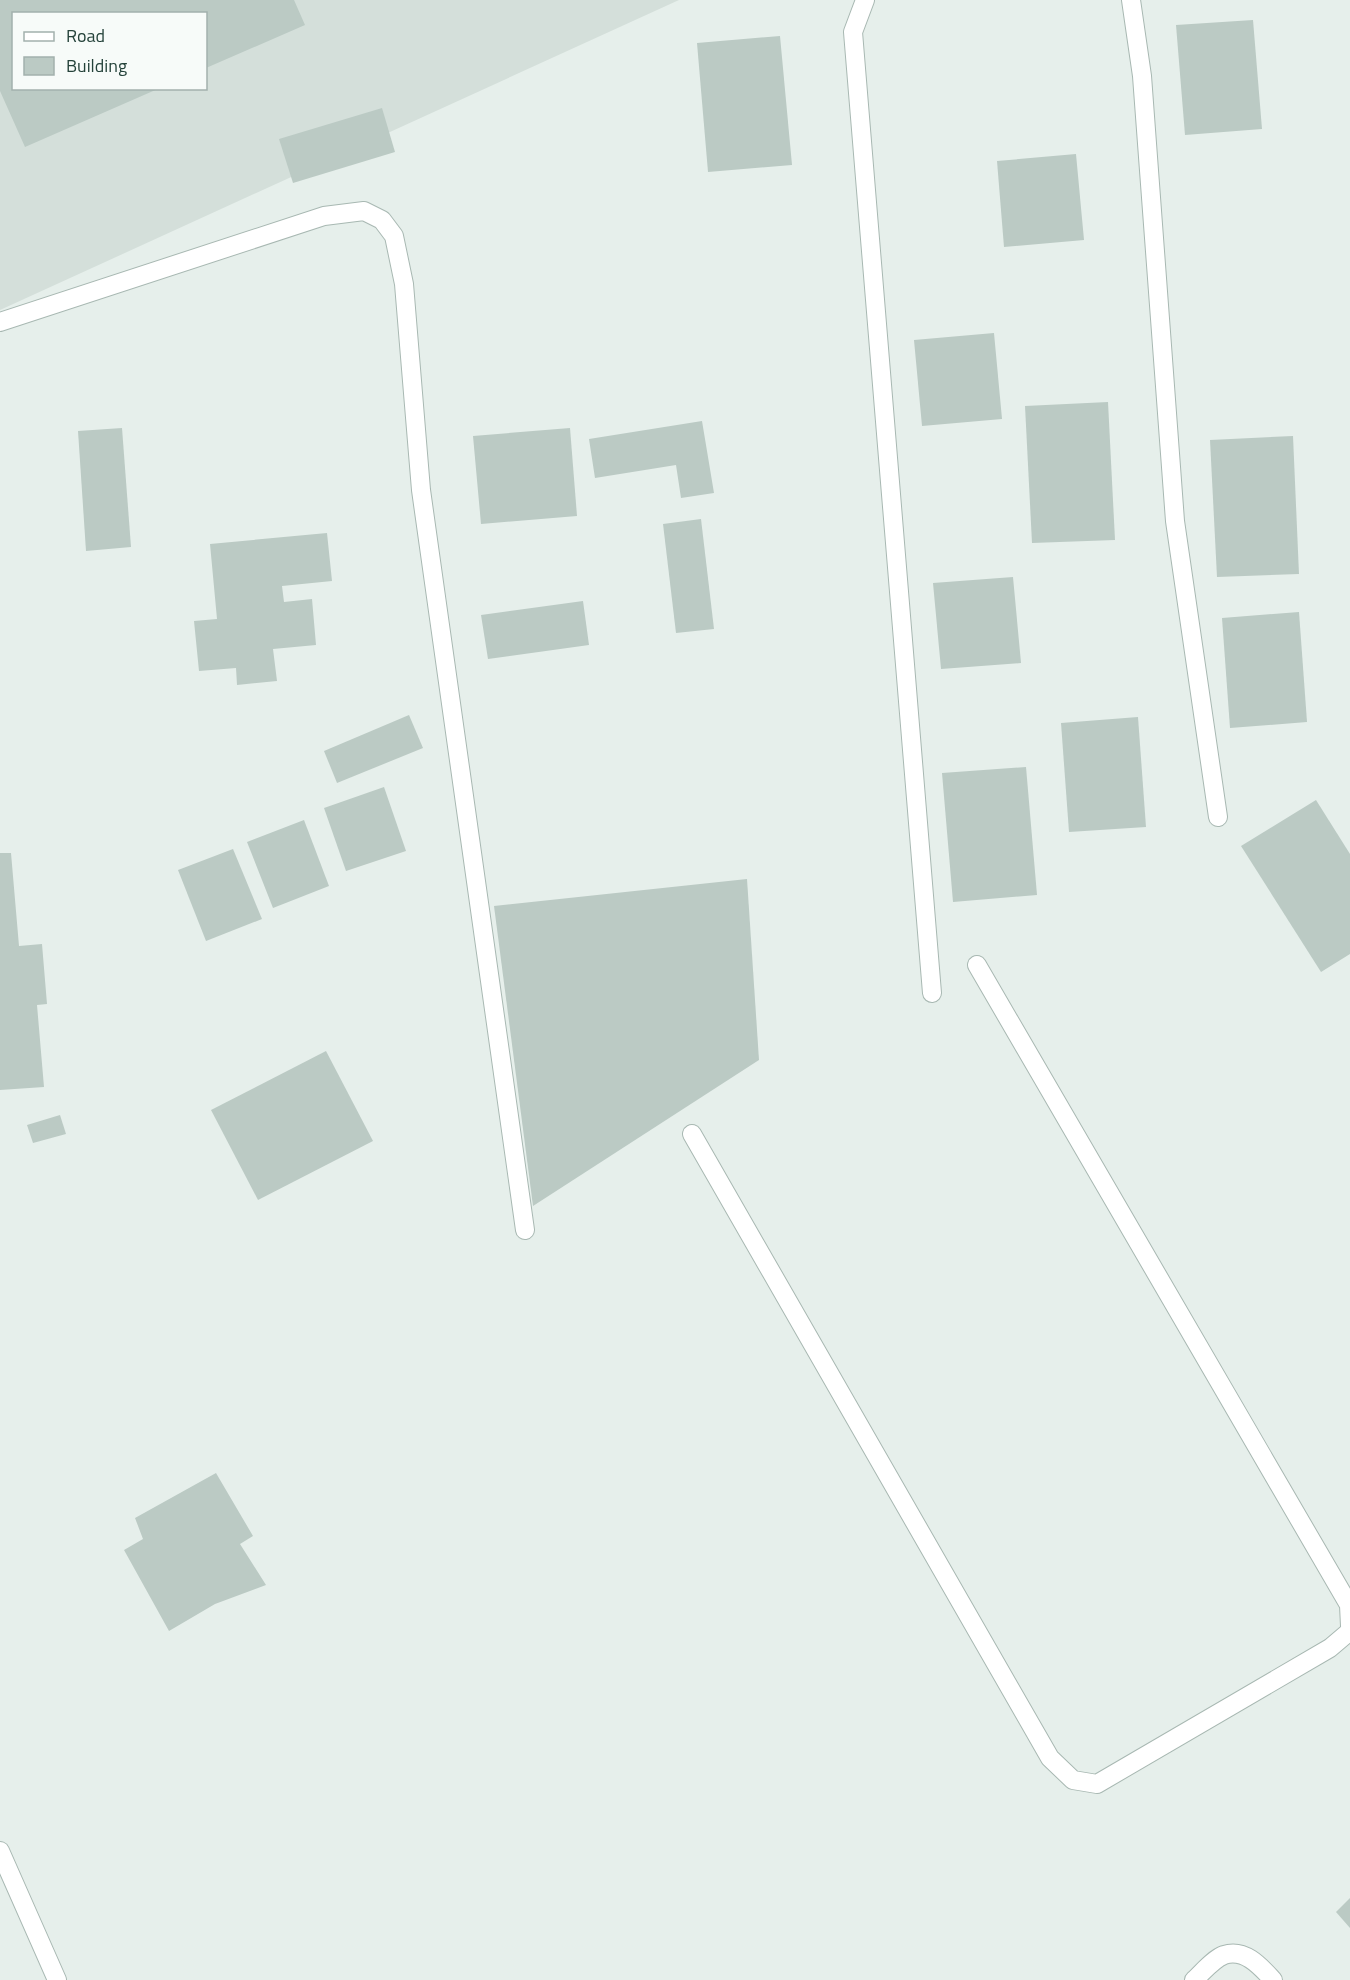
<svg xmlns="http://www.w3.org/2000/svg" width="1350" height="1980" viewBox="0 0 1350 1980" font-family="'Titillium Web',sans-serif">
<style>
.built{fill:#d4dfda;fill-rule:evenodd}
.building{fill:#bbcac4}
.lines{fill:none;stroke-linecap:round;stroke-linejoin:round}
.minor-casing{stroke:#a8b8b2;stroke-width:20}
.minor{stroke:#fff;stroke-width:18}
</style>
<rect width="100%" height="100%" fill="#e6efeb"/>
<path class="built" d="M0,0H679L0,310ZM14,14H206V88H14Z"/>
<g class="building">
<path d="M0,0H294L305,25L206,68V14H14V88H160L25,147L0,91Z"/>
<path d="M1253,20L1262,129L1185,135L1176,25Z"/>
<path d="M780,36L792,165L708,172L697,43Z"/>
<path d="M382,108L395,152L293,183L279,139Z"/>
<path d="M1076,154L1084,240L1004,247L997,161Z"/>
<path d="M994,333L1002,419L922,426L914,340Z"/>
<path d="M1108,402L1115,540L1032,543L1025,406Z"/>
<path d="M702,421L714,493L681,498L676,465L595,478L589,439Z"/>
<path d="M122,428L131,547L86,551L78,431Z"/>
<path d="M570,428L577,516L481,524L473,436Z"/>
<path d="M1293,436L1299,574L1217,577L1210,440Z"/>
<path d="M701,519L714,629L676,633L663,524Z"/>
<path d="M327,533L332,581L282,586L284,602L312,599L316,645L273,649L277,681L237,685L236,668L199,671L194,621L217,619L210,544Z"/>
<path d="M1013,577L1021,663L941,669L933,583Z"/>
<path d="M583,601L589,645L488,659L481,615Z"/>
<path d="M1299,612L1307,722L1230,728L1222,618Z"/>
<path d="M409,715L423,748L337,783L324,751Z"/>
<path d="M1138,717L1146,827L1069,832L1061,723Z"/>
<path d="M1026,767L1037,895L953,902L942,773Z"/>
<path d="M384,787L406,851L346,871L324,808Z"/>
<path d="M1316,800L1350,854V954L1321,972L1241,846Z"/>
<path d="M304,820L329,886L273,908L247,842Z"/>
<path d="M233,849L262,919L206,941L178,870Z"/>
<path d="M0,853H11L19,946L42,944L47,1004L37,1005L44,1087L0,1090Z"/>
<path d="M747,879L759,1060L533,1206L494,906Z"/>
<path d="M326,1051L373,1141L258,1200L211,1110Z"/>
<path d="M60,1115L66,1134L33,1143L27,1125Z"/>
<path d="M216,1473L253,1536L240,1544L266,1585L215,1604L169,1631L124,1550L143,1539L135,1518Z"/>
<path d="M1350,1898V1928L1336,1912Z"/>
</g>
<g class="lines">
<defs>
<g id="minor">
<path d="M865,0L853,32L932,993"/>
<path d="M1131,0L1142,76L1175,521L1218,817"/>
<path d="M0,322L324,216L364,211L382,220L394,236L404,284L421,490L525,1230"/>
<path d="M977,965L1349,1605L1350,1626"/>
<path d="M692,1134L1050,1758L1073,1780L1097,1784L1330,1648L1350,1631"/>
<path d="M0,1851L57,1980"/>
<path d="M1194,1980C1202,1973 1213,1959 1224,1955C1245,1948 1261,1967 1273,1980"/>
</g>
</defs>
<use href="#minor" class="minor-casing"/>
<use href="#minor" class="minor"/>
</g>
<rect x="12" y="12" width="195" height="78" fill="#f7fbf9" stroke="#a3b1ad" stroke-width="1.5"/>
<rect x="24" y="32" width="30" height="9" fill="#ffffff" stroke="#a3b1ad" stroke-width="1.5"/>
<text x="66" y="42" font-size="18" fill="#24423a">Road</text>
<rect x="24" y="57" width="30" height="18" fill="#bbcac4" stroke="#a3b1ad" stroke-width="1.5"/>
<text x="66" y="72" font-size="18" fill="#24423a">Building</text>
</svg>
